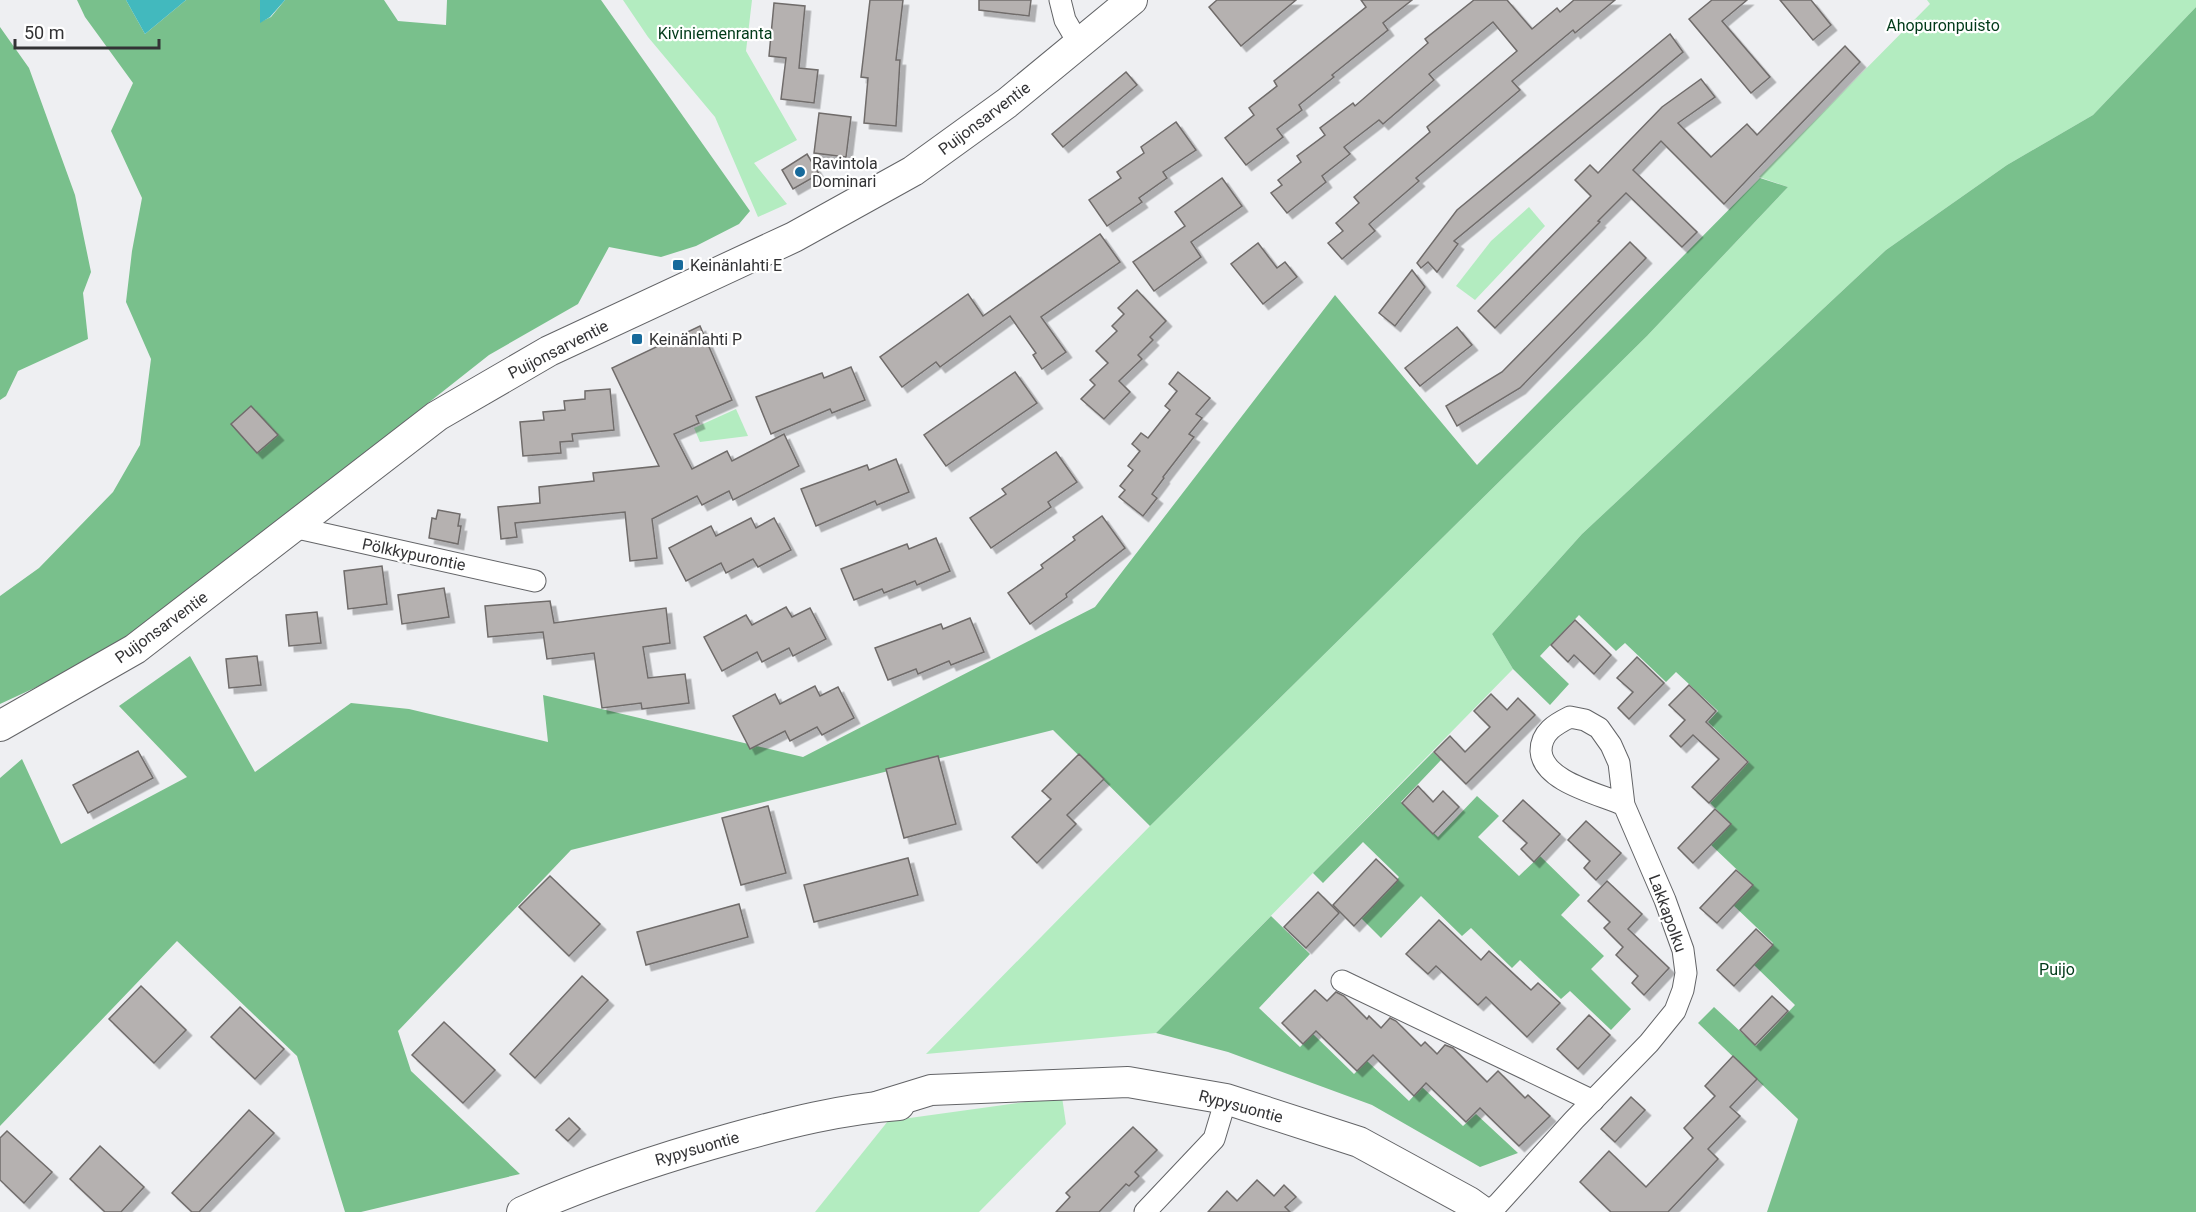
<svg xmlns="http://www.w3.org/2000/svg" width="2196" height="1212" viewBox="0 0 2196 1212" font-family="Roboto,sans-serif">
<style>
.green{fill:#b3ecc0}
.forest{fill:#79c08c}
.water{fill:#42b9be}
.building{fill:#b5b1b0;stroke:#706c6b;stroke-width:1.5;filter:url(#shadow)}
.lines{fill:none;stroke-linecap:round;stroke-linejoin:round}
.street-casing{stroke:#636467;stroke-width:23}
.secondary-casing{stroke:#636467;stroke-width:32}
.street{stroke:#fff;stroke-width:21}
.secondary{stroke:#fff;stroke-width:30}
.poi-dot{fill:#176a9b;stroke:#fff;stroke-width:2}
.labels{text-anchor:middle;stroke-width:4.5;stroke-linejoin:round;paint-order:stroke}
.park-label{font-size:16px;fill:#013a19;stroke:#fff}
.street-label{font-size:16px;fill:#333335;stroke:#fff}
.poi-label{font-size:16px;fill:#333335;stroke:#fff;text-anchor:start}
</style>
<defs>
<filter id="shadow"><feDropShadow dx="5.5" dy="5.5" stdDeviation="0" flood-color="#0004"/></filter>
</defs>
<rect width="100%" height="100%" fill="#eeeff2"/>
<g class="green">
<path d="M623,0H752L746,51L797,140L754,163L787,204L758,217L715,117L648,37Z"/>
<path d="M1927,0H2196V7L2093,115L2007,165L1886,250L1582,534L1492,634L1513,669L1156,1033L926,1054L1150,826L1647,336L1788,187L1759,177L1930,4Z"/>
<path d="M1529,207L1545,226L1475,300L1456,286L1491,241Z"/>
<path d="M736,409L748,436L700,442L694,428Z"/>
<path d="M1062,1097L1066,1124L979,1212H815L888,1121Z"/>
</g>
<g class="forest">
<path d="M77,0H126L145,34L186,0H260V22L271,17L285,0H384L398,21L446,25L447,0H601L750,211L739,224L696,246L661,257L609,247L578,304L489,355L114,651L0,704V596L39,568L113,492L140,445L151,359L126,302L132,251L142,198L111,131L133,83L85,17Z"/>
<path d="M2196,7V1212H1767L1798,1119L1698,1023L1714,1007L1756,1046L1795,1005L1754,965L1773,943L1732,904L1751,883L1710,844L1730,823L1710,803L1749,762L1708,722L1718,711L1676,672L1666,682L1625,643L1616,651L1579,615L1540,656L1569,684L1550,705L1513,669L1492,634L1582,534L1886,250L2007,165L2093,115Z"/>
<path d="M0,27L29,68L75,195L91,272L83,293L88,339L18,371L6,396L0,400Z"/>
<path d="M1760,178L1788,187L1647,336L1150,826L1053,730L571,850L398,1031L411,1071L520,1174L361,1212H345L297,1056L177,941L0,1126V778L22,759L61,844L187,777L119,706L190,656L255,772L351,703L409,709L548,742L543,695L803,757L1095,607L1335,295L1477,465Z"/>
<path d="M1433,752L1441,760L1401,802L1438,837L1477,796L1499,816L1478,837L1519,876L1540,856L1580,895L1561,915L1604,956L1591,969L1631,1009L1611,1030L1570,991L1561,999L1520,960L1512,968L1471,928L1462,936L1421,896L1381,938L1361,918L1399,877L1363,842L1323,883L1313,873Z"/>
<path d="M1271,916L1310,954L1259,1008L1300,1047L1313,1034L1354,1074L1367,1061L1409,1101L1422,1087L1463,1126L1476,1114L1518,1153L1480,1167L1372,1105L1228,1052L1156,1033Z"/>
</g>
<g class="water">
<path d="M126,0H186L145,34Z"/>
<path d="M260,0H285L270,17L260,23Z"/>
</g>
<g class="building">
<path d="M870,0H903L896,60H900L896,126L864,123L868,78L861,77Z"/>
<path d="M979,0H1031L1029,16L979,10Z"/>
<path d="M1217,0H1296L1241,46L1209,7Z"/>
<path d="M1361,0H1412L1383,23L1388,30L1332,75L1334,77L1299,105L1302,110L1277,129L1283,137L1246,165L1225,138L1254,115L1249,108L1277,86L1274,81L1366,7Z"/>
<path d="M1474,0H1507L1532,29L1557,8L1560,12L1574,0H1615L1575,33L1573,30L1512,81L1520,90L1416,178L1419,181L1369,224L1375,231L1342,259L1328,243L1343,231L1336,223L1359,203L1354,197L1430,132L1427,127L1517,51L1493,22L1429,74L1434,80L1383,124L1379,120L1344,147L1350,154L1322,176L1326,182L1287,213L1271,193L1282,185L1278,180L1301,162L1297,156L1325,135L1320,128L1353,103L1355,106L1428,43L1425,39Z"/>
<path d="M1712,0H1747L1722,21L1770,77L1751,93L1689,19Z"/>
<path d="M1780,0H1811L1831,25L1813,40Z"/>
<path d="M774,3L805,6L799,68L818,70L814,103L781,99L786,58L769,56Z"/>
<path d="M1670,34L1683,52L1454,241L1458,244L1437,272L1428,262L1421,268L1417,263L1457,210Z"/>
<path d="M1845,46L1860,62L1724,204L1661,141L1633,170L1697,232L1682,247L1626,193L1598,221L1600,222L1495,328L1478,311L1591,196L1575,180L1590,165L1598,173L1662,107L1701,79L1715,97L1678,123L1711,157L1747,124L1757,135Z"/>
<path d="M1126,72L1137,85L1063,147L1052,134Z"/>
<path d="M819,113L851,117L846,157L814,153Z"/>
<path d="M1176,122L1196,150L1163,172L1167,178L1139,198L1142,202L1107,226L1089,200L1121,178L1117,172L1144,153L1141,147Z"/>
<path d="M807,154L819,174L793,189L782,170Z"/>
<path d="M1222,178L1242,206L1191,242L1201,257L1154,291L1133,262L1185,226L1175,212Z"/>
<path d="M1100,234L1120,262L1041,317L1066,352L1042,369L1033,355L1036,353L1010,316L940,367L936,362L902,387L880,357L968,294L983,316Z"/>
<path d="M1630,242L1646,258L1520,388L1457,426L1446,406L1502,372Z"/>
<path d="M1258,243L1277,268L1285,262L1297,277L1263,304L1231,264Z"/>
<path d="M1412,270L1425,287L1395,326L1379,313Z"/>
<path d="M1137,290L1166,321L1150,337L1153,340L1138,355L1142,359L1119,381L1130,392L1104,419L1081,399L1095,385L1090,380L1108,363L1096,351L1117,331L1112,326L1124,314L1118,308Z"/>
<path d="M700,326L732,400L696,416L699,423L674,434L692,469L727,451L732,461L784,434L799,466L733,500L729,491L702,505L697,496L652,519L657,558L630,561L625,512L515,523L517,537L501,539L498,507L540,503L539,487L594,481L593,473L659,466L612,368Z"/>
<path d="M1457,327L1472,345L1420,386L1405,368Z"/>
<path d="M851,367L865,400L832,413L830,409L771,434L756,397L822,373L824,378Z"/>
<path d="M1015,372L1037,403L946,466L924,435Z"/>
<path d="M1178,372L1210,398L1196,414L1202,418L1189,434L1194,437L1163,477L1164,478L1152,494L1157,498L1143,516L1119,497L1125,490L1120,486L1133,470L1128,466L1140,451L1132,444L1141,433L1148,438L1170,410L1165,406L1177,391L1169,384Z"/>
<path d="M610,389L614,430L572,434L573,441L560,442L561,453L523,456L520,422L544,420L543,412L565,410L564,401L585,399V391Z"/>
<path d="M251,406L278,435L257,453L231,424Z"/>
<path d="M1056,452L1077,482L1048,502L1051,507L991,548L970,518L1006,494L1002,489Z"/>
<path d="M896,459L909,492L877,505L875,501L816,526L801,489L867,465L869,470Z"/>
<path d="M438,510L460,514L458,526H461L458,544L429,538L432,518L436,519Z"/>
<path d="M1102,516L1125,548L1066,594L1067,597L1030,624L1008,593L1043,568L1041,565L1075,540L1073,537Z"/>
<path d="M751,518L756,528L774,518L791,550L758,567L753,559L726,573L721,563L686,581L669,548L711,526L716,536Z"/>
<path d="M936,538L950,571L917,585L915,581L884,593L882,589L854,600L841,569L907,544L909,549Z"/>
<path d="M382,566L387,604L348,609L344,571Z"/>
<path d="M444,588L449,617L402,624L398,595Z"/>
<path d="M550,601L554,623L666,608L670,643L643,647L648,678L685,674L689,703L642,709L641,703L602,708L594,653L547,659L543,632L488,637L485,606Z"/>
<path d="M786,607L792,617L810,608L826,639L793,656L789,648L762,662L757,652L722,671L704,637L746,615L752,625Z"/>
<path d="M317,612L321,643L289,646L286,615Z"/>
<path d="M970,618L984,652L951,665L949,661L918,674L916,669L888,680L875,648L941,624L943,629Z"/>
<path d="M1575,620L1611,655L1594,674L1574,655L1568,662L1551,645Z"/>
<path d="M257,656L261,685L229,688L226,659Z"/>
<path d="M1637,657L1664,683L1629,719L1618,708L1633,692L1617,678Z"/>
<path d="M1689,685L1716,711L1706,722L1748,762L1709,803L1692,787L1719,759L1693,735L1681,747L1670,736L1685,720L1669,705Z"/>
<path d="M815,686L820,696L838,687L854,718L822,735L817,727L790,741L785,731L750,749L733,716L775,694L780,704Z"/>
<path d="M1491,694L1507,710L1518,698L1535,715L1466,784L1434,752L1450,736L1465,752L1490,727L1474,711Z"/>
<path d="M138,751L153,778L88,813L73,785Z"/>
<path d="M1079,754L1104,779L1067,815L1076,824L1037,863L1012,837L1051,799L1042,791Z"/>
<path d="M938,756L956,824L904,838L886,769Z"/>
<path d="M1418,786L1433,802L1443,791L1459,807L1433,834L1402,803Z"/>
<path d="M1523,800L1560,834L1534,862L1521,849L1527,843L1503,821Z"/>
<path d="M768,806L786,873L741,885L722,818Z"/>
<path d="M1715,809L1731,824L1693,863L1678,848Z"/>
<path d="M1586,821L1621,853L1596,880L1584,868L1590,861L1568,840Z"/>
<path d="M908,858L918,895L814,922L804,885Z"/>
<path d="M1376,859L1398,880L1354,926L1333,905Z"/>
<path d="M1736,870L1753,885L1717,923L1700,908Z"/>
<path d="M550,876L600,924L569,956L519,907Z"/>
<path d="M1607,881L1642,914L1628,929L1669,968L1644,995L1632,983L1638,976L1616,955L1623,947L1604,928L1610,922L1588,901Z"/>
<path d="M1318,892L1339,913L1306,948L1284,927Z"/>
<path d="M739,904L748,937L646,965L637,932Z"/>
<path d="M1439,920L1481,960L1489,951L1531,990L1538,983L1560,1003L1527,1037L1486,997L1478,1005L1436,966L1428,974L1406,954Z"/>
<path d="M1756,929L1773,945L1734,986L1717,970Z"/>
<path d="M582,976L608,1000L535,1078L510,1054Z"/>
<path d="M141,986L186,1030L154,1063L109,1019Z"/>
<path d="M1315,990L1327,1001L1336,992L1344,996L1367,1019L1369,1016L1381,1028L1390,1018L1396,1021L1421,1046L1425,1042L1437,1054L1445,1045L1453,1048L1487,1082L1498,1071L1525,1098L1528,1095L1550,1116L1519,1146L1480,1108L1466,1122L1426,1083L1414,1096L1373,1055L1357,1071L1316,1031L1303,1044L1282,1023Z"/>
<path d="M1772,996L1788,1011L1755,1045L1740,1030Z"/>
<path d="M240,1007L284,1049L255,1079L211,1037Z"/>
<path d="M1589,1015L1610,1035L1578,1069L1557,1049Z"/>
<path d="M444,1022L495,1070L463,1103L412,1055Z"/>
<path d="M1733,1056L1757,1079L1730,1107L1740,1116L1708,1149L1718,1159L1668,1212H1611L1580,1182L1609,1151L1646,1187L1693,1138L1684,1128L1715,1096L1705,1086Z"/>
<path d="M1631,1097L1645,1110L1615,1142L1601,1129Z"/>
<path d="M249,1110L274,1133L199,1212H192L172,1193Z"/>
<path d="M569,1118L580,1129L568,1141L556,1130Z"/>
<path d="M1133,1127L1157,1150L1135,1172L1139,1176L1129,1186L1126,1184L1099,1212H1056L1070,1197L1066,1193Z"/>
<path d="M7,1131L52,1172L24,1203L0,1180V1138Z"/>
<path d="M100,1146L144,1187L121,1212H105L70,1179Z"/>
<path d="M1257,1180L1274,1196L1284,1185L1296,1197L1285,1207L1290,1212H1208L1227,1191L1237,1201Z"/>
</g>
<g class="lines">
<defs>
<g id="street">
<path d="M1060,0L1065,20L1079,44"/>
<path d="M293,527L535,581"/>
<path d="M1342,981L1593,1101"/>
<path d="M1145,1212L1214,1139L1226,1099"/>
<path d="M1488,1212L1498,1204L1574,1120L1649,1043L1675,1011L1683,990L1686,973L1683,950L1665,900L1624,805L1619,763L1611,745L1599,728L1585,720L1570,717C1556,724 1541,732 1541,751C1543,782 1600,794 1624,805"/>
</g>
<g id="secondary">
<path d="M0,726L135,649L437,416L549,351L794,237L913,171L1007,103L1132,0"/>
<path d="M879,1106L931,1090L1128,1082L1226,1099L1359,1142L1469,1202L1483,1212"/>
<path d="M522,1212C591,1181 661,1158 733,1138C787,1123 842,1109 899,1105"/>
</g>
</defs>
<use href="#street" class="street-casing"/>
<use href="#secondary" class="secondary-casing"/>
<use href="#street" class="street"/>
<use href="#secondary" class="secondary"/>
</g>
<g class="poi-dot">
<circle cx="800" cy="172" r="6"/>
<rect x="672" y="259" width="12" height="12" rx="3"/>
<rect x="631" y="333" width="12" height="12" rx="3"/>
</g>
<g class="labels">
<g class="park-label">
<text x="1943" y="31">Ahopuronpuisto</text>
<text x="715" y="39">Kiviniemenranta</text>
<text x="2057" y="975">Puijo</text>
</g>
<g class="street-label">
<text transform="translate(984 118) rotate(-37)" y="6">Puijonsarventie</text>
<text transform="translate(558 349) rotate(-27)" y="6">Puijonsarventie</text>
<text transform="translate(414 554) rotate(12)" y="6">Pölkkypurontie</text>
<text transform="translate(161 627) rotate(-36)" y="6">Puijonsarventie</text>
<text transform="translate(1668 913) rotate(70)" y="6">Lakkapolku</text>
<text transform="translate(1241 1106) rotate(15)" y="6">Rypysuontie</text>
<text transform="translate(697 1148) rotate(-16)" y="6">Rypysuontie</text>
</g>
<g class="poi-label">
<text x="812" y="169">Ravintola<tspan x="812" dy="18">Dominari</tspan></text>
<text x="690" y="271">Keinänlahti E</text>
<text x="649" y="345">Keinänlahti P</text>
</g>
</g>
<path d="M15 39v9h144v-9" fill="none" stroke="#333335" stroke-width="3"/>
<text x="24" y="39" font-size="18" fill="#333335" stroke="#ffffff" stroke-width="4.5" paint-order="stroke">50 m</text>
</svg>
